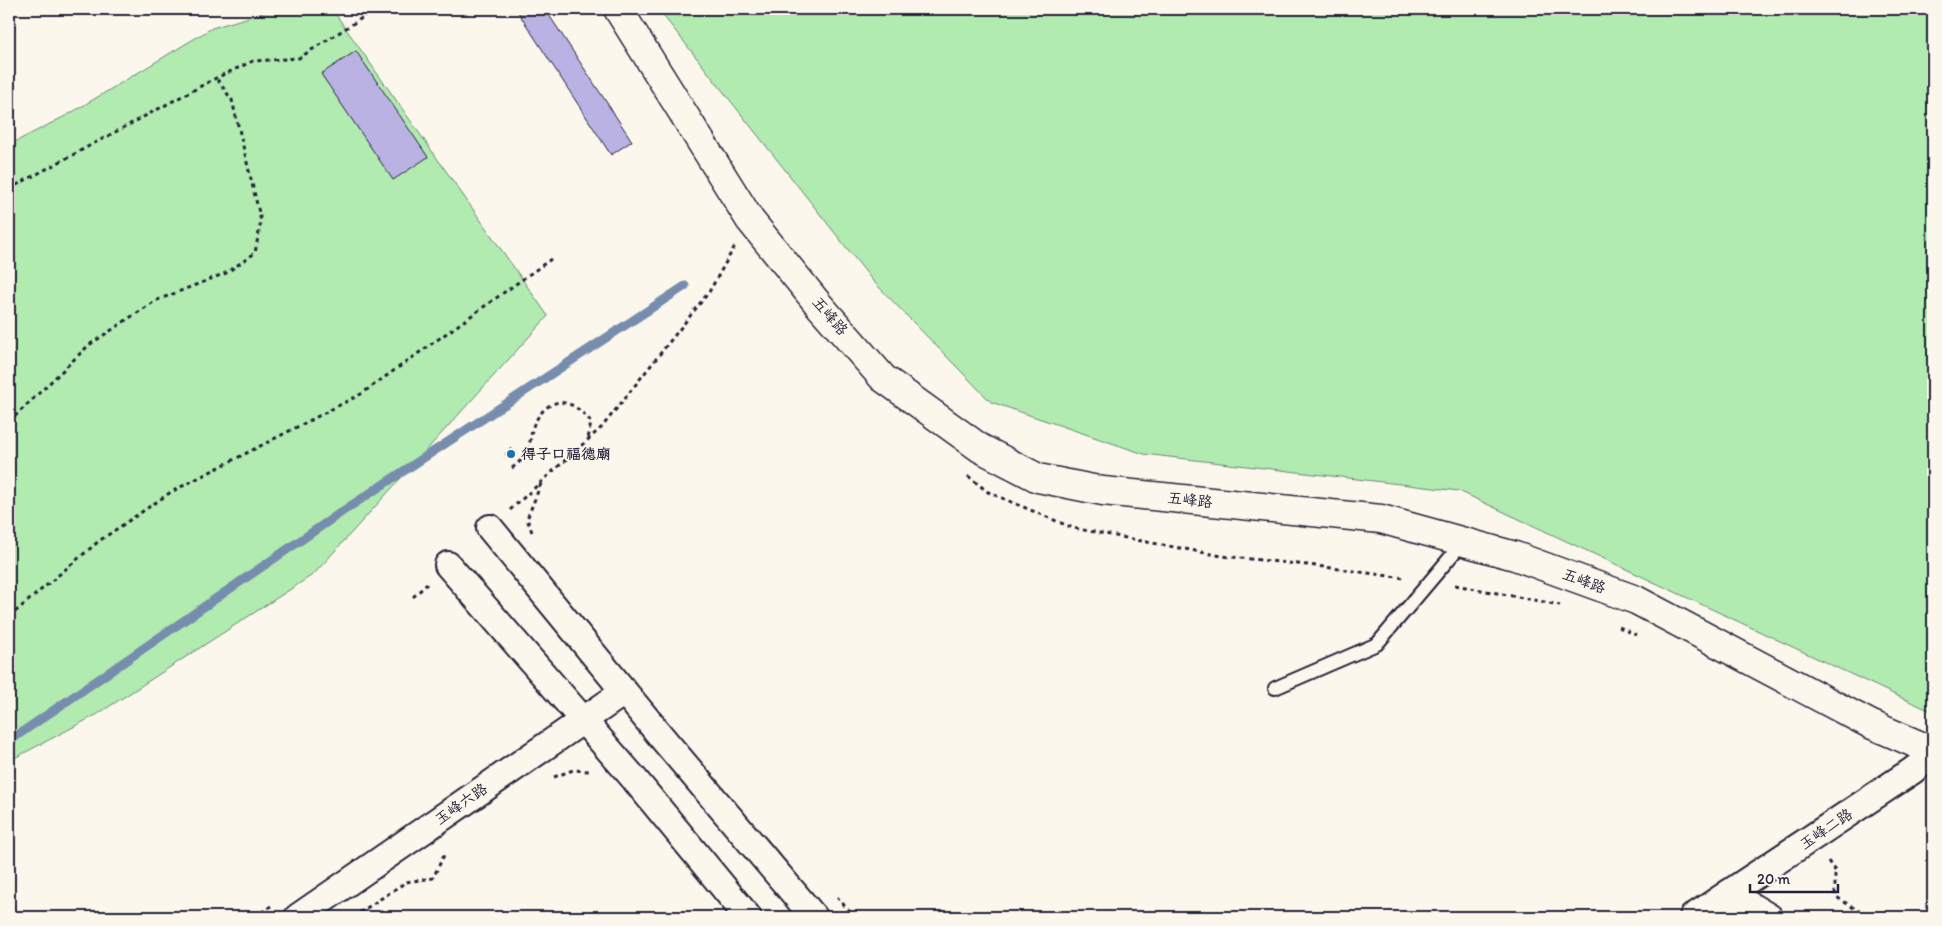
<svg xmlns="http://www.w3.org/2000/svg" width="1942" height="926" viewBox="0 0 1942 926" font-family="Itim,'LXGW WenKai TC',sans-serif">
<style>
.green{fill:#b1ebb0;stroke:#6a8676}
.lines{fill:none;stroke-linecap:round;stroke-linejoin:round}
.stream{stroke:#778dad;stroke-width:9}
.building{fill:#b9b2e3;stroke:#22223b}
.lane-casing{stroke:#22223b;stroke-width:16}
.street-casing{stroke:#22223b;stroke-width:30}
.secondary-casing{stroke:#22223b;stroke-width:31}
.path{stroke:#22223b;stroke-width:3;stroke-dasharray:4 4;stroke-linecap:butt}
.lane{stroke:#fbf7ec;stroke-width:12}
.street{stroke:#fbf7ec;stroke-width:26}
.secondary{stroke:#fbf7ec;stroke-width:28}
.poi-dot{fill:#1f6fb2;stroke:#fbf7ec;stroke-width:2}
.labels{text-anchor:middle;stroke-width:4;stroke-linejoin:round;paint-order:stroke}
.street-label{font-size:15px;fill:#22223b;stroke:#fbf7ec}
.poi-label{font-size:15px;font-weight:bold;fill:#22223b;stroke:#fbf7ec;text-anchor:start}
</style>
<rect width="100%" height="100%" fill="#fbf7ec"/>
<filter id="ink" filterUnits="userSpaceOnUse"><feTurbulence type="fractalNoise" baseFrequency=".02" numOctaves="2"/><feDisplacementMap in="SourceGraphic" scale="10" xChannelSelector="R" yChannelSelector="G"/><feConvolveMatrix kernelMatrix="1 2 1 2 8 2 1 2 1" color-interpolation-filters="sRGB"/></filter>
<g filter="url(#ink)">
<g class="green">
<path d="M276,9H332L548,316L314,574L96,715L9,761V145L71,113L212,28Z"/>
<path d="M658,9H1933V712L1891,693L1459,491L1144,454L991,402L872,280Z"/>
</g>
<g class="lines">
<path class="stream" d="M9,741L346,509L685,286"/>
</g>
<g class="building">
<path d="M516,9H545L632,141L611,155Z"/>
<path d="M356,51L428,157L393,180L321,74Z"/>
<path d="M511,448L517,454L511,460L505,454Z"/>
</g>
<g class="lines">
<defs>
<path id="lane" d="M1275,688L1377,644L1464,541"/>
<g id="street">
<path d="M490,528L664,740L814,917"/>
<path d="M448,565L631,775L748,917"/>
<path d="M1729,893L1769,917"/>
<path d="M298,917L624,692"/>
<path d="M1693,917L1912,771L1933,755"/>
</g>
<path id="secondary" d="M618,9L750,220L819,305L883,378L980,448L1038,478L1103,491L1381,519L1515,556L1636,600L1870,724L1933,751"/>
</defs>
<use href="#lane" class="lane-casing"/>
<use href="#street" class="street-casing"/>
<use href="#secondary" class="secondary-casing"/>
<g class="path">
<path d="M9,189L216,78L253,61L299,58L376,9"/>
<path d="M9,422L89,345L155,301L226,273L255,253L261,221L232,100L216,78"/>
<path d="M512,468C517,464 523,459 526,454C531,446 530,433 534,424C550,393 572,398 591,422L588,439"/>
<path d="M968,476L988,492L1073,528L1222,556L1317,566L1404,578"/>
<path d="M510,510L602,427L709,292L735,246"/>
<path d="M532,532L527,519L542,481"/>
<path d="M1455,585L1560,605"/>
<path d="M413,597L427,584"/>
<path d="M9,617L99,541L171,492L361,394L551,259"/>
<path d="M1619,627L1636,635"/>
<path d="M554,777L573,770L589,771"/>
<path d="M1828,861L1835,871V896L1868,917"/>
<path d="M837,897L854,917"/>
<path d="M255,917L271,906"/>
<path d="M353,917L406,882L433,878L445,853"/>
</g>
<use href="#lane" class="lane"/>
<use href="#street" class="street"/>
<use href="#secondary" class="secondary"/>
</g>
</g>
<circle class="poi-dot" cx="511" cy="454" r="5"/>
<g class="labels">
<g class="street-label">
<text transform="translate(830 316) rotate(49)" y="5">五峰路</text>
<text transform="translate(1190 500) rotate(6)" y="5">五峰路</text>
<text transform="translate(1584 581) rotate(20)" y="5">五峰路</text>
<text transform="translate(461 804) rotate(-35)" y="5">玉峰六路</text>
<text transform="translate(1826 829) rotate(-34)" y="5">玉峰二路</text>
</g>
<g class="poi-label">
<text x="521" y="459">得子口福德廟</text>
</g>
</g>
<rect width="1942" height="926" fill="none" stroke="#fbf7ec" stroke-width="30"/>
<rect x="15" y="15" width="1912" height="896" fill="none" stroke="#22223b" stroke-width="2" filter="url(#ink)"/>
<path d="M1750 884v8h88v-8" fill="none" stroke="#22223b" stroke-width="2.5"/>
<text x="1757" y="884" font-size="15" fill="#22223b" stroke="#fbf7ec" stroke-width="4" paint-order="stroke">20 m</text>
</svg>
